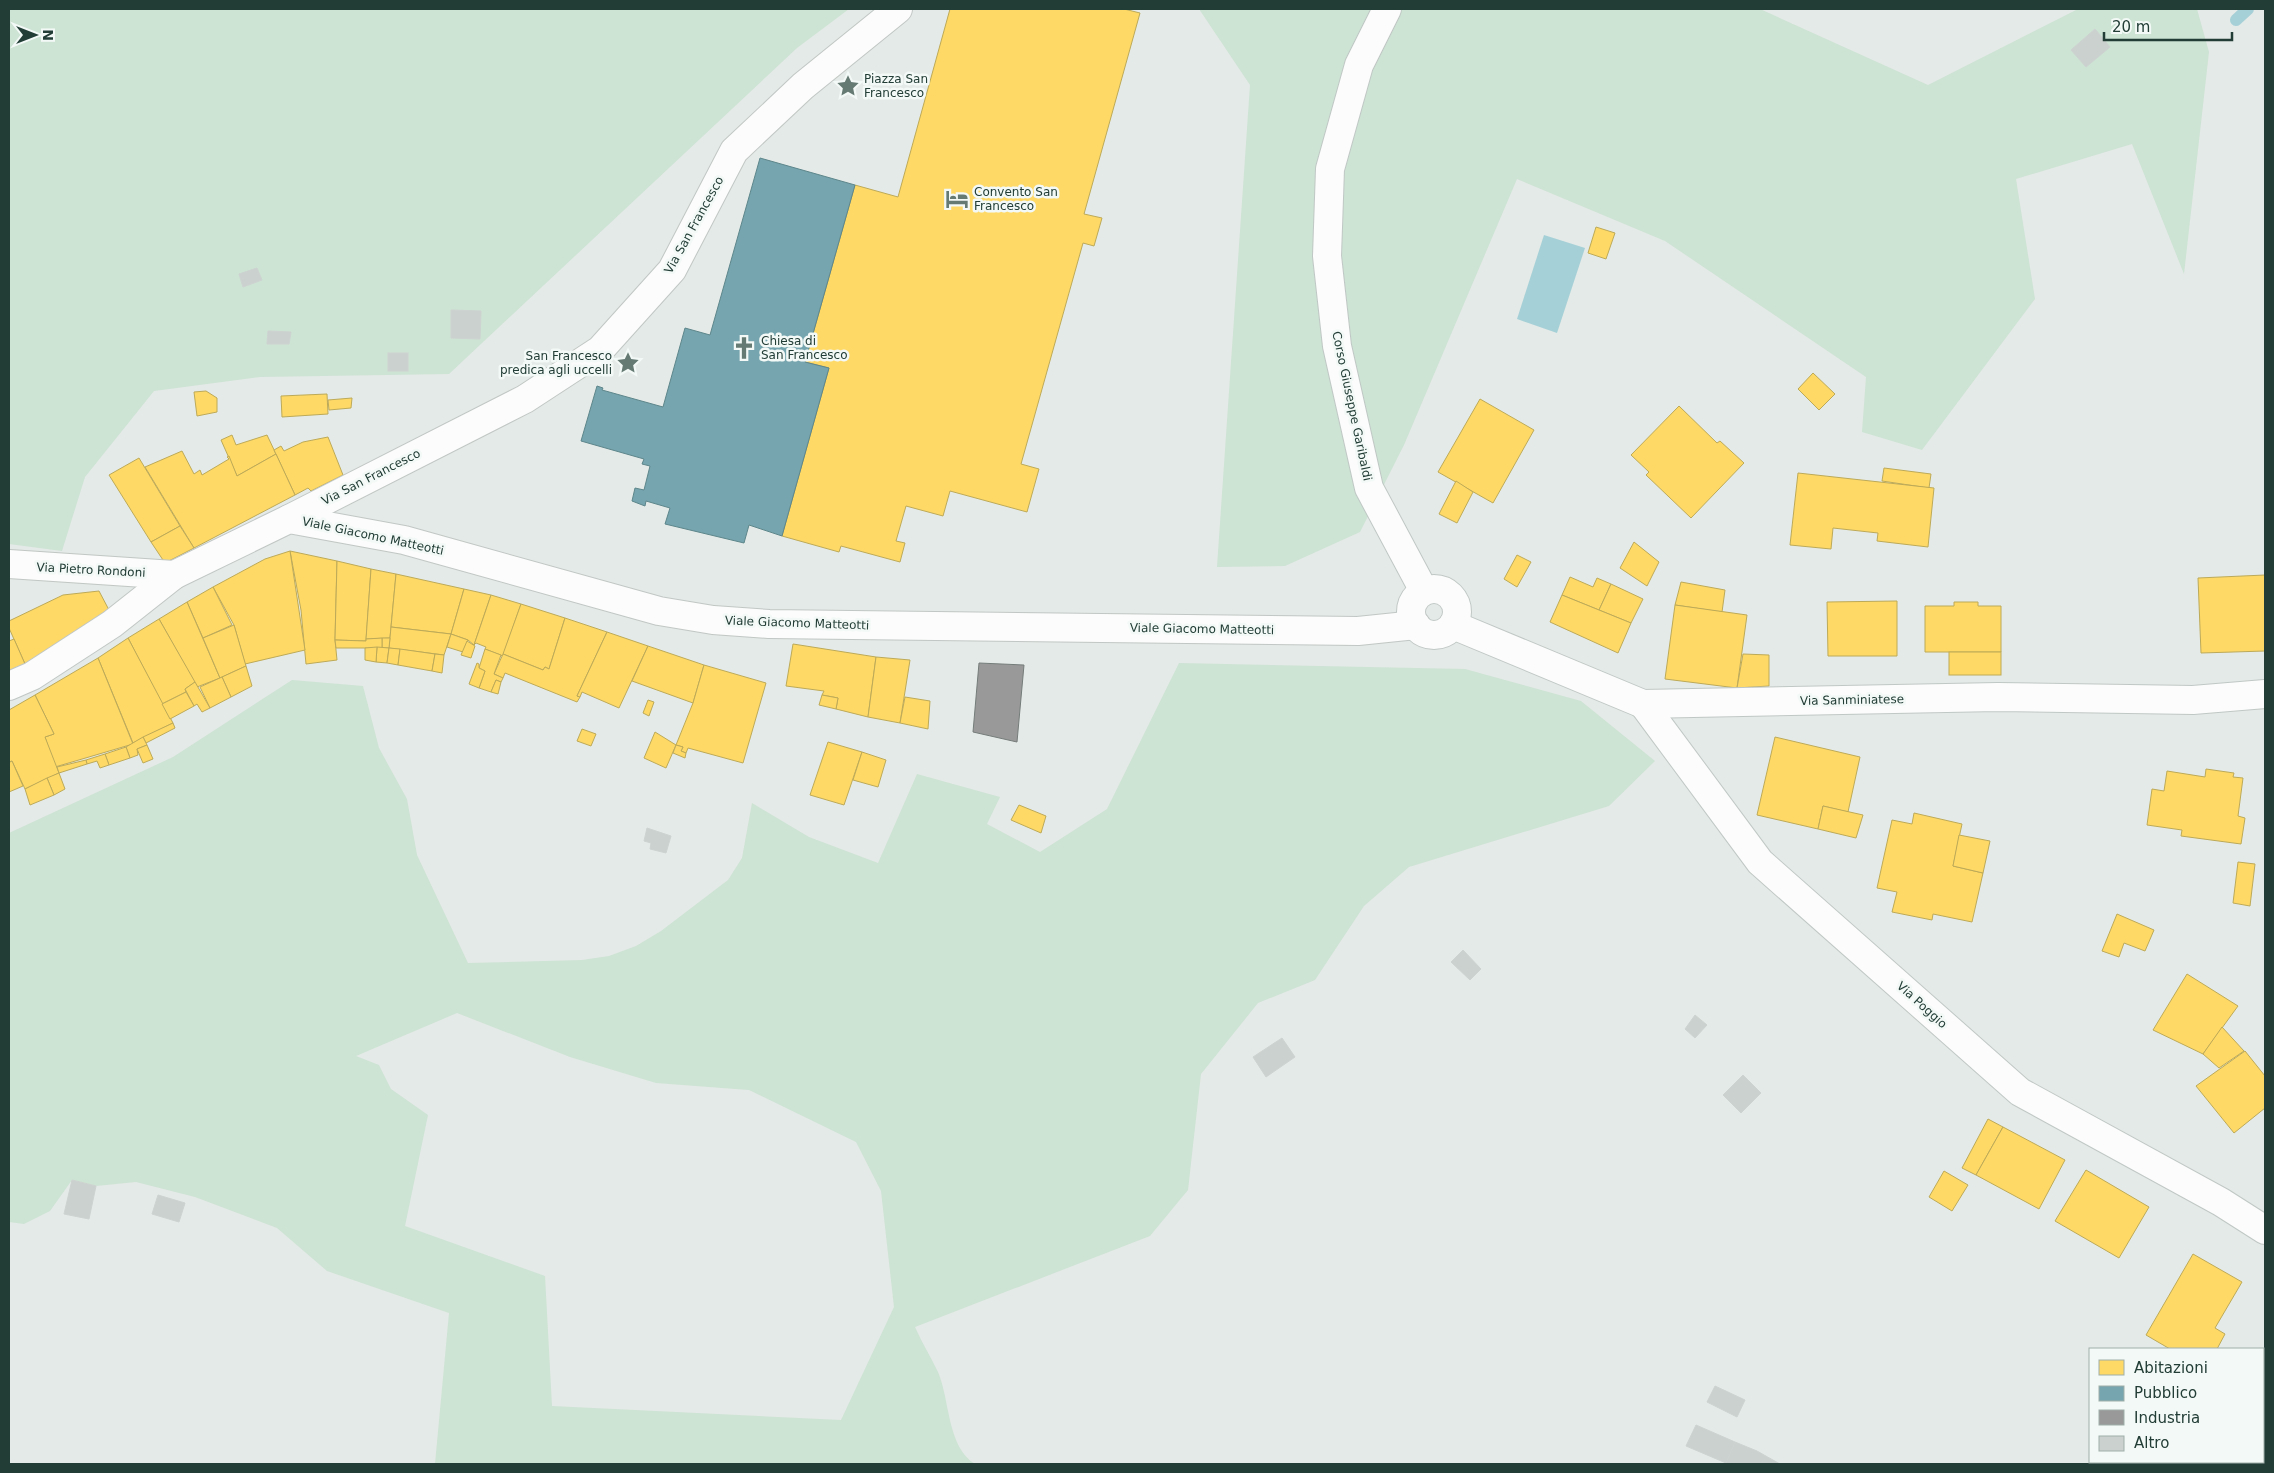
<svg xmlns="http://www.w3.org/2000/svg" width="2274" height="1473" viewBox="0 0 2274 1473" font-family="'DejaVu Sans',sans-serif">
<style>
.green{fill:#cde3d4;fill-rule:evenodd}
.water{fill:#a6d0d7}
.homes{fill:#ffd966;stroke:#bdaa58}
.public{fill:#76a5af;stroke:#5d868b}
.industry{fill:#999;stroke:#757d7b}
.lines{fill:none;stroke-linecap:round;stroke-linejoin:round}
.stream{stroke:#a6d0d7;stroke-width:12}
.building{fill:#cbd1cf;stroke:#cdd3d0}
.minor-casing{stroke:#c1c7c4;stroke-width:30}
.tertiary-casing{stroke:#c1c7c4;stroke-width:30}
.secondary-casing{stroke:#c0c8c5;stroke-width:30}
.minor{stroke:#fbfcfb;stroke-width:28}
.tertiary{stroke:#fbfcfb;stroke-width:28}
.secondary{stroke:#fbfcfb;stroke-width:28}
.labels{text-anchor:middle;stroke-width:5;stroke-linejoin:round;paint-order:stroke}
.poi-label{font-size:12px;fill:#223d36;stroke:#f3f9f6;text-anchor:start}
.street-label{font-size:12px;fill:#223d36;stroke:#f3f9f6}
</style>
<rect width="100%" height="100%" fill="#e4eae7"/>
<g class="green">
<path d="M9,9H849L797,48L449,374L260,377L154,391L85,477L62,551L9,544Z"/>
<path d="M1199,9H1760L1928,85L2078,9H2197L2209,52L2184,274L2132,144L2016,179L2035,299L1922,450L1862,432L1866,377L1665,241L1517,179L1404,445L1360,532L1285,566L1217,567L1250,85Z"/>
<path d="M1179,663L1465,669L1581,701L1655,761L1609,806L1409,867L1364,906L1315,980L1258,1003L1201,1074L1188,1190L1150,1236L915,1327C922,1343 931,1357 938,1372C950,1400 947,1447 975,1464H435L449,1313L327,1271L277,1228L195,1197L136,1182L96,1186L72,1180L50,1211L24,1224L9,1222V833L173,757L292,680L363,686L379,748L407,799L417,855L468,963L582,960L609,956L636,946L661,931L728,880L742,858L752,803L809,837L878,863L917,774L1000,797L987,824L1040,852L1107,809ZM457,1013L570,1057L656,1083L749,1090L856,1142L881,1191L894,1307L841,1420L552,1406L545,1276L405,1226L428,1115L391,1089L379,1065L356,1056Z"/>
</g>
<path class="water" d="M1544,235L1585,248L1557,333L1517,319Z"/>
<g class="homes">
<path d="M950,9H1124L1140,13L1084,214L1102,218L1094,246L1083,243L1021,464L1039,469L1027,512L950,491L943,516L906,506L896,541L905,543L900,562L841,546L839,552L782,536L829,368L805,362L855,185L898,197Z"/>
<path d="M1596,227L1615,233L1606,259L1588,253Z"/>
<path d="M1813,373L1835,394L1819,410L1798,389Z"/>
<path d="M206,391L217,398V412L197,416L194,392Z"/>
<path d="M327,394L328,414L282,417L281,396Z"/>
<path d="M352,398L351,408L329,410L328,400Z"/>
<path d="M1480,399L1534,430L1493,503L1438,472Z"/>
<path d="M1679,406L1717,443L1720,441L1744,463L1691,518L1646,475L1649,472L1631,455Z"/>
<path d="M232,435L236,445L267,435L276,454L237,476L221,440Z"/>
<path d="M328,437L343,475L311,491L308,488L295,495L274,450L281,446L284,451L303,442Z"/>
<path d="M182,451L194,474L200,470L202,475L229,459L227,457L229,456L237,476L276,454L295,495L194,548L145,467Z"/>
<path d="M139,458L180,526L151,542L109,475Z"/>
<path d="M1884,468L1931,474L1929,488L1882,481Z"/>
<path d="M1798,473L1934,488L1928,547L1877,541L1878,533L1833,528L1831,549L1790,545Z"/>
<path d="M1456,481L1473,492L1457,523L1439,514Z"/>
<path d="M180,526L194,548L165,563L151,542Z"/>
<path d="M1634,542L1659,562L1647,586L1620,568Z"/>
<path d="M290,551L337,561L335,640L337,660L306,664L301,610Z"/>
<path d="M290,551L305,650L245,664L234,625L213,587L265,559Z"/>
<path d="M1517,555L1531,562L1517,587L1504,579Z"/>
<path d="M337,561L371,569L366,641L335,640Z"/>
<path d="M371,569L396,574L390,638L366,639Z"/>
<path d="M396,574L464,589L451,634L391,627Z"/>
<path d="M2265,575V651L2201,653L2198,578Z"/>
<path d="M1570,577L1593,587L1597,578L1611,584L1599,610L1562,595Z"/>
<path d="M1681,582L1725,590L1722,612L1675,605Z"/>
<path d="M1611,584L1643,599L1631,623L1599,610Z"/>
<path d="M213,587L232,625L203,638L187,602Z"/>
<path d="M464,589L491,595L474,645L468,640L451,634Z"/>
<path d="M99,591L109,610L25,664L9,628V621L63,595Z"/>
<path d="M491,595L521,604L503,656L485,649L486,647L476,643L474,645Z"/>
<path d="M1562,595L1631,623L1618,653L1550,622Z"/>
<path d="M1897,601V656H1828L1827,602Z"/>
<path d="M187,602L220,678L197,687L159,619Z"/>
<path d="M1954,602H1978V606H2001V652H1925V606H1954Z"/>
<path d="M521,604L565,618L549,669L545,667L543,670L503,654Z"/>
<path d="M1675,605L1747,615L1737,688L1665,679Z"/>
<path d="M565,618L607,632L577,696L580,697L577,702L505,673L503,678L494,674L503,654L543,670L545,667L549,669Z"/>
<path d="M159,619L195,682L185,689L186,692L162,704L128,638Z"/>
<path d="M234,625L246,666L220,678L203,638Z"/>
<path d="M391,627L451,634L444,655L389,648Z"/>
<path d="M607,632L648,646L619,708L582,692L580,697L577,696Z"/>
<path d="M451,634L468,640L463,652L447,647Z"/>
<path d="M128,638L173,723L133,743L98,658Z"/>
<path d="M382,638H390L389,648H382Z"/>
<path d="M382,638V648H336L335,640L366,641V639Z"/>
<path d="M14,639L25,664L9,674V641Z"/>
<path d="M467,641L475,646L471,658L461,655Z"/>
<path d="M793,644L876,657L868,717L836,709L838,698L822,695L824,691L786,686Z"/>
<path d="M648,646L704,665L693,703L632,681Z"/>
<path d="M377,647L389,648L387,663L376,662Z"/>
<path d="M377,647L376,662L365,660V648Z"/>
<path d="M389,648L400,649L398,665L387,663Z"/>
<path d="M400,649L435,654L432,671L398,665Z"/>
<path d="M485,649L501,655L494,674L503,678L501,682L496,680L491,692L479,688L485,671L479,668Z"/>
<rect x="1949" y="652" width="52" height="23"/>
<path d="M435,654L444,655L442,673L432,671Z"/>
<path d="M1743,654L1769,655V686L1737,688Z"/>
<path d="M876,657L910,660L900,723L868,717Z"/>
<path d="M98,658L133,744L55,767L45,737L54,734L35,695Z"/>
<path d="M477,663L479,664V668L485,671L479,688L469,684Z"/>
<path d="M704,665L766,683L743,763L688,748L686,753L681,751L683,747L676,745L693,703Z"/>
<path d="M246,666L252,686L231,697L222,677Z"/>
<path d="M222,677L231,697L210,708L200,687Z"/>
<path d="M496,680L501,682L498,694L491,692Z"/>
<path d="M195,682L210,708L202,712L197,704L194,706L185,689Z"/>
<path d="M186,692L194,706L170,719L162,704Z"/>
<path d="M35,695L54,734L45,737L59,773L25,789L12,761L10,762L9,759V710Z"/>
<path d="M822,695L838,698L836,709L819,705Z"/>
<path d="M905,697L930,701L928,729L900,723Z"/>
<path d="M648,700L654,702L649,716L643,713Z"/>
<path d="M173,723L175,728L146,743L143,737Z"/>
<path d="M582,729L596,734L591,746L577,741Z"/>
<path d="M655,732L676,745L666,768L644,758Z"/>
<path d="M143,737L147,745L137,749L138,755L130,758L126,747Z"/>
<path d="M1775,737L1860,757L1848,812L1823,806L1818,829L1757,815Z"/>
<path d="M828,742L862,752L844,805L810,795Z"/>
<path d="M147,745L153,759L143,763L137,749Z"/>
<path d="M676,745L683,747L681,751L686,753L685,758L673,753Z"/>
<path d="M126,747L130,758L109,765L105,754Z"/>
<path d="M862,752L886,760L878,787L853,780Z"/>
<path d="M105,754L109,765L100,768L97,761L87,764L86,760Z"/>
<path d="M9,759L10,762L12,761L23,786L9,792Z"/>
<path d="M86,760L87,764L59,773L57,767Z"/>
<path d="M2206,769L2234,773L2233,777L2243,778L2238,816L2245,818L2241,844L2181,836L2182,830L2147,825L2152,789L2164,791L2167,771L2205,777Z"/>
<path d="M59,773L65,789L54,795L47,778Z"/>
<path d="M47,778L54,795L30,805L25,789Z"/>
<path d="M1019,805L1046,816L1041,833L1011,820Z"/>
<path d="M1823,806L1863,815L1856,838L1818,829Z"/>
<path d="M1914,813L1962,824L1953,866L1983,873L1972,922L1933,914L1932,920L1892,912L1897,892L1877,888L1892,820L1912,824Z"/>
<path d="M1959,835L1990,841L1983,873L1953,866Z"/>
<path d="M2238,862L2255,864L2250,906L2233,903Z"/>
<path d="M2117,914L2154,930L2145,951L2124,943L2119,957L2102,951Z"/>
<path d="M2187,974L2238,1006L2203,1054L2153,1030Z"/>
<path d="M2222,1027L2244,1051L2219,1068L2203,1054Z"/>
<path d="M2245,1051L2265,1076V1108L2234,1133L2196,1086Z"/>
<path d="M1988,1119L2003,1127L1976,1175L1962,1168Z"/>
<path d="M2003,1127L2065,1160L2039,1209L1976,1175Z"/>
<path d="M2086,1170L2149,1207L2119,1258L2055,1221Z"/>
<path d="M1944,1171L1968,1185L1952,1211L1929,1197Z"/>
<path d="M2193,1254L2242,1282L2215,1328L2225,1334L2217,1349H2170L2146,1335Z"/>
</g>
<path class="public" d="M760,158L855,185L805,362L829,368L782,536L749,525L744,543L665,524L670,508L646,501L645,506L632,501L635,488L644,490L650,466L642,464L644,459L581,441L597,386L603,388L602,390L663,407L685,328L710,335Z"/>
<path class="industry" d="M979,663L1024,665L1017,742L973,732Z"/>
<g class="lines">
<path class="stream" d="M2236,20L2248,9"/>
</g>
<g class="building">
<path d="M2095,29L2110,47L2086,67L2071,50Z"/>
<path d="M257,268L262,280L243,287L239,274Z"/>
<path d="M451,310L481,311L480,339L451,338Z"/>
<path d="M268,331L291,332L289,344H267Z"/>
<rect x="388" y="353" width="20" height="18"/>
<path d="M647,828L671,836L666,853L650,849L651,843L644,841Z"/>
<path d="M1463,950L1481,969L1470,980L1451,962Z"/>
<path d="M1695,1015L1707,1025L1695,1038L1685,1029Z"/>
<path d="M1282,1038L1295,1057L1266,1077L1253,1057Z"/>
<path d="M1743,1075L1761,1093L1741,1113L1723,1095Z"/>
<path d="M72,1180L96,1186L89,1219L64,1214Z"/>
<path d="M158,1195L185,1203L179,1222L152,1214Z"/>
<path d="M1715,1386L1745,1400L1737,1417L1707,1402Z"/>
<path d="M1696,1425L1735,1442L1726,1463L1686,1446Z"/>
<path d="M1735,1442L1757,1451L1780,1464H1728L1726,1463Z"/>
</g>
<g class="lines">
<defs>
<g id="minor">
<path d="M289,519L525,399L600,350L672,270L734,151L803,86L898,9"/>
<path d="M9,564L174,575"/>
</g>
<path id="tertiary" d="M9,686L32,676L112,624L174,575L289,519L404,540L659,611L713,620L769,624L1358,631L1416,625"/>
<g id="secondary">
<path d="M1387,9L1359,65L1330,169L1327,256L1337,346L1369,488L1424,591"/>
<circle cx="1434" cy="612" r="23"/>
<path d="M1453,625L1643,704L1998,697L2193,700L2265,694"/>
<path d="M1643,704L1760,862L2020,1092L2221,1202L2265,1230"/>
</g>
</defs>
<use href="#minor" class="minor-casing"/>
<use href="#tertiary" class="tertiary-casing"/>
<use href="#secondary" class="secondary-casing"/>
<use href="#minor" class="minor"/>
<use href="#tertiary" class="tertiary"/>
<use href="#secondary" class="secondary"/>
</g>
<defs>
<symbol id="sight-bare" viewBox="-9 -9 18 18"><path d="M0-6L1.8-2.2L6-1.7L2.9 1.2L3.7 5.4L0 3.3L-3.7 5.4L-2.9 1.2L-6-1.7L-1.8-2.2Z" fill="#667a74" stroke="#f3f9f6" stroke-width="2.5" paint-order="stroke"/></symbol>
<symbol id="hotel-bare" viewBox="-9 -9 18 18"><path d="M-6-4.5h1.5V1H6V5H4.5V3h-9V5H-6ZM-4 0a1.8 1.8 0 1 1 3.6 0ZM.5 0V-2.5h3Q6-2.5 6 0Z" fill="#667a74" stroke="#f3f9f6" stroke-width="2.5" paint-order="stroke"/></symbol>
<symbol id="church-bare" viewBox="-9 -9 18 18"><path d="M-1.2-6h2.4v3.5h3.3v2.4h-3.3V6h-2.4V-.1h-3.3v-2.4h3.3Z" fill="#667a74" stroke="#f3f9f6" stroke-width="2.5" paint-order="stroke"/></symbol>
</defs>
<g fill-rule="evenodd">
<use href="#sight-bare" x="832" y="70" width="32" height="32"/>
<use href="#hotel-bare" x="941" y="183" width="32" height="32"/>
<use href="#church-bare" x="728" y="332" width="32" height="32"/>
<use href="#sight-bare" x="612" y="347" width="32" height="32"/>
</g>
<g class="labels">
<g class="poi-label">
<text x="864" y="83">Piazza San<tspan x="864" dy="14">Francesco</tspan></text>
<text x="974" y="196">Convento San<tspan x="974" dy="14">Francesco</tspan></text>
<text x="761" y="345">Chiesa di<tspan x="761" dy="14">San Francesco</tspan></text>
<text x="612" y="360" text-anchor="end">San Francesco<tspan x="612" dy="14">predica agli uccelli</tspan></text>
</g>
<g class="street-label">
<text transform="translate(694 225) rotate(-61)" y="4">Via San Francesco</text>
<text transform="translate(1352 406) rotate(78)" y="4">Corso Giuseppe Garibaldi</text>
<text transform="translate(371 477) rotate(-27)" y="4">Via San Francesco</text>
<text transform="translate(373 536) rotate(12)" y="4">Viale Giacomo Matteotti</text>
<text transform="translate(91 570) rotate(3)" y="4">Via Pietro Rondoni</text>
<text transform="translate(797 623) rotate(2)" y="4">Viale Giacomo Matteotti</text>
<text transform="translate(1202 629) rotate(1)" y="4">Viale Giacomo Matteotti</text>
<text transform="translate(1852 700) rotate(-1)" y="4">Via Sanminiatese</text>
<text transform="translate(1922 1005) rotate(42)" y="4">Via Poggio</text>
</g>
</g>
<rect width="2274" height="1473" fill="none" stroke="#223d36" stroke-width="20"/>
<rect x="2089" y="1348" width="175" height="115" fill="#f3f9f6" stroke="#9faea9"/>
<rect x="2099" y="1360" width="25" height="15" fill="#ffd966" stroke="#9faea9"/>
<text x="2134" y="1373" font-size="15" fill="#223d36">Abitazioni</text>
<rect x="2099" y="1386" width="25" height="15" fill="#76a5af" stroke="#9faea9"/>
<text x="2134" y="1398" font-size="15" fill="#223d36">Pubblico</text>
<rect x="2099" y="1410" width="25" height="15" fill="#999999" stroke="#9faea9"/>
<text x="2134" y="1423" font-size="15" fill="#223d36">Industria</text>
<rect x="2099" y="1436" width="25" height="15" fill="#cbd1cf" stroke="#9faea9"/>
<text x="2134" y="1448" font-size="15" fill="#223d36">Altro</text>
<g transform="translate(35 35) rotate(90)" stroke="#f3f9f6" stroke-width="4" paint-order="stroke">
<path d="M0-4L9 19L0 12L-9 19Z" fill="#223d36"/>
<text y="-8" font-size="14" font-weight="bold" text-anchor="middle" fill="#223d36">N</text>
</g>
<path d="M2104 32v8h128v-8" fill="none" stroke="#223d36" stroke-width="2.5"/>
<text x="2112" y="32" font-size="15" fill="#223d36" stroke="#f3f9f6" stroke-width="4" paint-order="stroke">20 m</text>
</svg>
